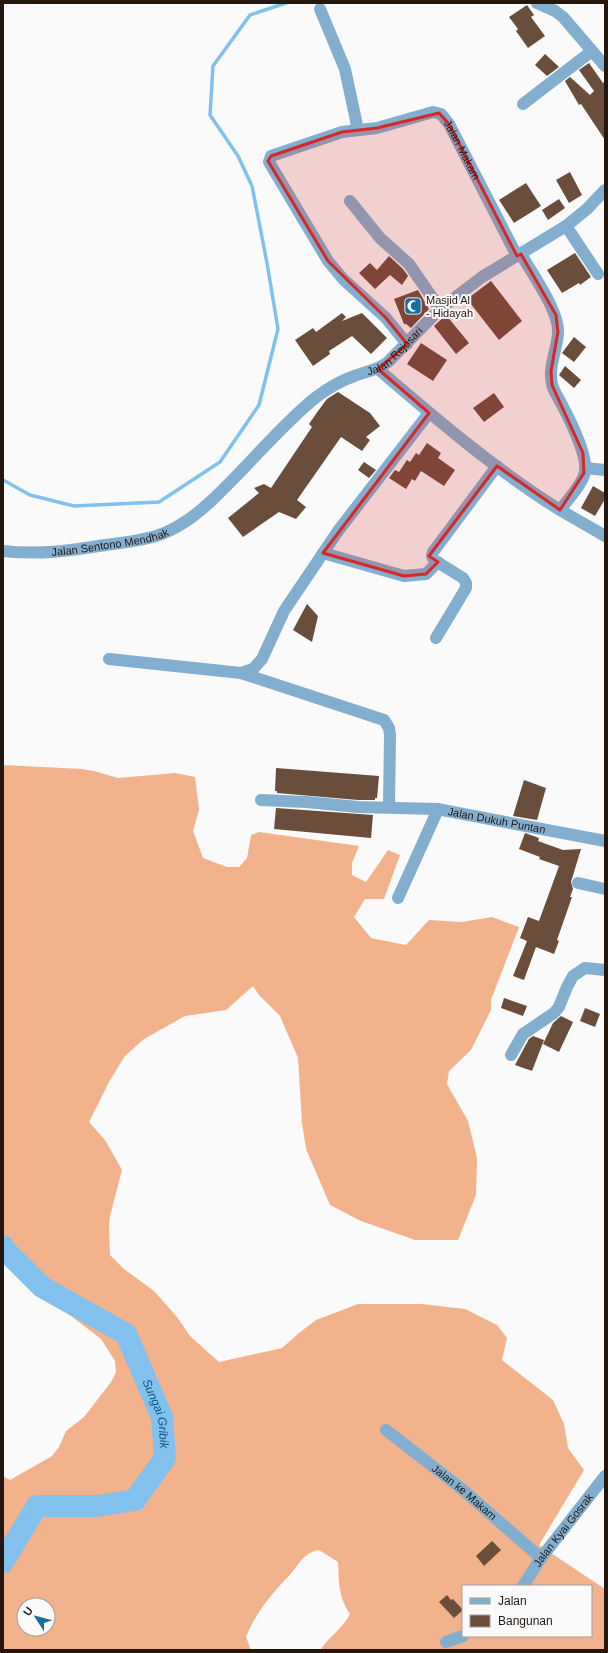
<svg xmlns="http://www.w3.org/2000/svg" width="608" height="1653" viewBox="0 0 608 1653" font-family="Arial,sans-serif">
<style>
.forest{fill:#f2b38c;fill-rule:evenodd}
.lines{fill:none;stroke-linecap:round;stroke-linejoin:round}
.stream{stroke:#82c0ed;stroke-width:3.5}
.river{stroke:#82c0ed;stroke-width:22}
.building{fill:#6a4d3b}
.minor{stroke:#82afd0;stroke-width:12}
.marked{fill:#d62828;fill-opacity:0.2;stroke:#d62828;stroke-width:3;stroke-linejoin:round}
.labels{text-anchor:middle;stroke-width:4;stroke-linejoin:round;paint-order:stroke}
.street-label{font-size:11px;fill:#231710;stroke:#fafafa}
.poi-label{font-size:11px;fill:#231710;stroke:#fafafa;text-anchor:start}
.water-label{font-size:12px;font-style:italic;fill:#0b5781;stroke:#fafafa}
</style>
<rect width="100%" height="100%" fill="#fafafa"/>
<path class="forest" d="M3,765L82,769L94,771L118,778L175,773L195,777L199,810L193,831L203,858L227,867H239L247,858L251,835L259,832L359,846L352,863V875L366,882L388,850L400,855L384,899H365L354,917L371,938L406,945L429,920L462,922L492,917L519,927L491,1000V1010L471,1050L449,1071L447,1084L468,1121L477,1158L476,1195L458,1240H415L361,1221L330,1205L306,1149L302,1123L298,1058L280,1016L259,995L253,986L226,1010L185,1016L144,1039L125,1056L109,1082L89,1122L105,1140L122,1170L110,1216L109,1227L110,1255L124,1269L154,1291L177,1317L190,1336L219,1362L282,1348L299,1333L316,1320L358,1304H421L465,1309L497,1325L507,1338L502,1360L553,1400L564,1424L568,1448L584,1470L539,1545L605,1589V1650H320C329,1637 343,1628 350,1614C338,1596 339,1582 338,1562L319,1550C302,1553 298,1567 287,1578C270,1595 255,1615 246,1637L251,1650H3V1476L10,1480L52,1456L59,1447L66,1431L84,1417L111,1382L116,1372L115,1361L101,1339L49,1299L3,1260ZM463,1586H591V1636H463ZM24,1605H48V1629H24Z"/>
<g class="lines">
<path class="stream" d="M3,480L30,495L74,506L159,502L220,462L259,405L278,329L267,263L252,186L238,156L210,115L213,66L250,15L286,3"/>
<path class="river" id="s1" d="M3,1246L4,1249L42,1287L126,1334L162,1417L165,1458L135,1500L97,1506H37L3,1562"/>
</g>
<g class="building">
<path d="M527,5L534,15L531,17L545,36L528,48L516,31L518,29L509,17Z"/>
<path d="M545,54L559,67L547,76L535,65Z"/>
<path d="M589,63L603,83L605,82V140L581,104L579,105L565,81L570,77L590,95L594,91L579,70Z"/>
<path d="M570,172L582,195L569,203L556,180Z"/>
<path d="M526,183L541,206L514,223L499,200Z"/>
<path d="M559,199L565,208L548,220L542,210Z"/>
<path d="M575,253L591,277L580,285L579,283L562,293L547,270Z"/>
<path d="M389,256L403,269L408,276L402,285L390,275L375,289L359,273L370,263L377,270Z"/>
<path d="M491,281L522,321L499,340L467,299Z"/>
<path d="M418,290L429,309L411,328L406,324H404L394,299Z"/>
<path d="M342,313L346,317L342,321L362,313L387,338L371,354L352,336L329,351L330,354L313,366L295,340L313,328L316,332Z"/>
<path d="M446,315L469,343L456,354L434,326Z"/>
<path d="M574,337L586,347L574,362L562,353Z"/>
<path d="M421,343L447,360L433,381L407,364Z"/>
<path d="M565,366L581,380L574,388L559,375Z"/>
<path d="M338,392L370,413L380,426L366,437L370,440L362,451L341,437L297,500L306,507L296,519L279,512L243,537L228,518L259,493L254,488L264,484L271,488L312,427L309,424L318,411L327,399Z"/>
<path d="M494,393L504,407L484,422L473,408Z"/>
<path d="M427,443L441,453L438,458L455,470L444,486L421,471L415,481L412,479L406,489L389,478L395,470L399,472L407,460L410,462L416,453L419,455Z"/>
<path d="M364,462L376,470L369,478L358,470Z"/>
<path d="M593,486L605,493V499L595,516L581,508Z"/>
<path d="M307,604L318,616L312,642L293,630Z"/>
<path d="M276,768L379,776L377,798H375V800H358L277,793V791H275Z"/>
<path d="M524,780L546,788L537,820L513,816Z"/>
<path d="M276,808L373,815L371,838L274,829Z"/>
<path d="M525,833L539,838L538,841L563,850L581,849L571,882L573,889L570,897H572L557,940L559,941L554,954L536,947L524,980L513,976L527,941L520,938L528,917L539,921L559,866L539,859L540,857L519,849Z"/>
<path d="M504,998L527,1006L523,1016L501,1008Z"/>
<path d="M585,1008L600,1014L595,1027L580,1021Z"/>
<path d="M561,1016L573,1022L559,1052L543,1044L553,1023Z"/>
<path d="M533,1036L544,1040L532,1071L515,1065L529,1039Z"/>
<path d="M492,1541L501,1550L484,1566L476,1556Z"/>
<path d="M447,1595L451,1600L453,1599L463,1610L454,1618L439,1602Z"/>
</g>
<g class="lines">
<g class="minor">
<path d="M537,3L555,11L563,17L605,66"/>
<path d="M320,9L345,69L358,130"/>
<path d="M523,104L592,51"/>
<path d="M350,201L380,238L409,264L440,309"/>
<path d="M566,226L598,274"/>
<path d="M521,254C531,272 560,312 558,333C557,350 548,367 552,384C553,390 558,397 561,403C569,418 588,456 585,472C582,485 568,499 560,510"/>
<path id="s2" d="M407,344L386,318L343,279L328,261L269,162L271,156L342,132L377,128L433,112L441,114L449,124L517,256"/>
<path d="M378,369C435,418 497,471 560,510C575,519 590,527 605,536"/>
<path d="M585,468L605,470"/>
<path id="s3" d="M3,551C39,555 69,551 105,545C122,543 139,541 156,536C175,530 195,516 210,502C246,469 277,429 315,398C328,388 342,380 357,375C370,370 376,371 388,362L440,309L482,277L566,226L587,209L605,190"/>
<path d="M323,553L404,576L426,574L438,562"/>
<path d="M436,638L466,588V583L463,578L434,560L432,556L433,552L497,466"/>
<path d="M109,659L241,673L253,669L262,659L284,611L338,531L429,413"/>
<path d="M241,673L384,720L389,728L390,735L389,807"/>
<path d="M261,800L306,802L358,807L437,809"/>
<path d="M578,883L605,889"/>
<path id="s4" d="M398,898L435,816L437,809L605,841"/>
<path d="M511,1055L523,1034L554,1013L559,1007L567,987L573,976L585,968L605,970"/>
<path id="s5" d="M386,1430L462,1489L541,1558"/>
<path id="s6" d="M523,1586L541,1558L605,1476"/>
<path d="M446,1642L463,1636"/>
</g>
</g>
<path class="marked" d="M439,113L449,124L517,256L521,254L556,315L558,332L551,371L552,385L583,453L584,473L560,510L497,466L429,556L438,562L426,574L404,576L323,553L429,413L378,369L407,344L386,318L328,261L268,161L271,156L342,132L377,128Z"/>
<defs>
<symbol id="mosque-square" viewBox="-11 -11 22 22"><rect x="-9" y="-9" width="18" height="18" rx="4" fill="#1a6d9e" stroke="#fafafa"/><path d="M3.5-4.9A6 6 0 1 0 3.5 4.9A5 5 0 1 1 3.5-4.9Z" fill="#fff"/></symbol>
</defs>
<g fill-rule="evenodd">
<use href="#mosque-square" x="403" y="296" width="20" height="20"/>
</g>
<g class="labels">
<g class="street-label">
<text dy="4" stroke="none"><textPath href="#s2" startOffset="455">Jalan Makam</textPath></text>
<text dy="4" stroke="none"><textPath href="#s3" startOffset="460">Jalan Rejosari</textPath></text>
<text dy="4" stroke="none"><textPath href="#s3" startOffset="108">Jalan Sentono Mendhak</textPath></text>
<text dy="4" stroke="none"><textPath href="#s4" startOffset="158">Jalan Dukuh Puntan</textPath></text>
<text dy="4" stroke="none"><textPath href="#s5" startOffset="100">Jalan ke Makam</textPath></text>
<text dy="4" stroke="none"><textPath href="#s6" startOffset="69">Jalan Kyai Gosrak</textPath></text>
</g>
<g class="poi-label">
<text x="426" y="304">Masjid Al<tspan x="426" dy="13">- Hidayah</tspan></text>
</g>
<g class="water-label">
<text dy="4" stroke="none"><textPath href="#s1" startOffset="239">Sungai Gribik</textPath></text>
</g>
</g>
<rect width="608" height="1653" fill="none" stroke="#231710" stroke-width="8"/>
<rect x="462" y="1585" width="130" height="52" fill="#fafafa" stroke="#a49f9c"/>
<rect x="470" y="1598" width="20" height="6" fill="#82afd0" stroke="#a49f9c"/>
<text x="498" y="1605" font-size="12" fill="#231710">Jalan</text>
<rect x="470" y="1615" width="20" height="12" fill="#6a4d3b" stroke="#a49f9c"/>
<text x="498" y="1625" font-size="12" fill="#231710">Bangunan</text>
<g transform="translate(36 1617) rotate(306)"><circle r="19" fill="#fafafa" stroke="#a49f9c"/>
<path d="M0-3L7 15L0 10L-7 15Z" fill="#1a6d9e"/>
<text y="-6" font-size="11" font-weight="bold" text-anchor="middle" fill="#231710">U</text>
</g>
</svg>
